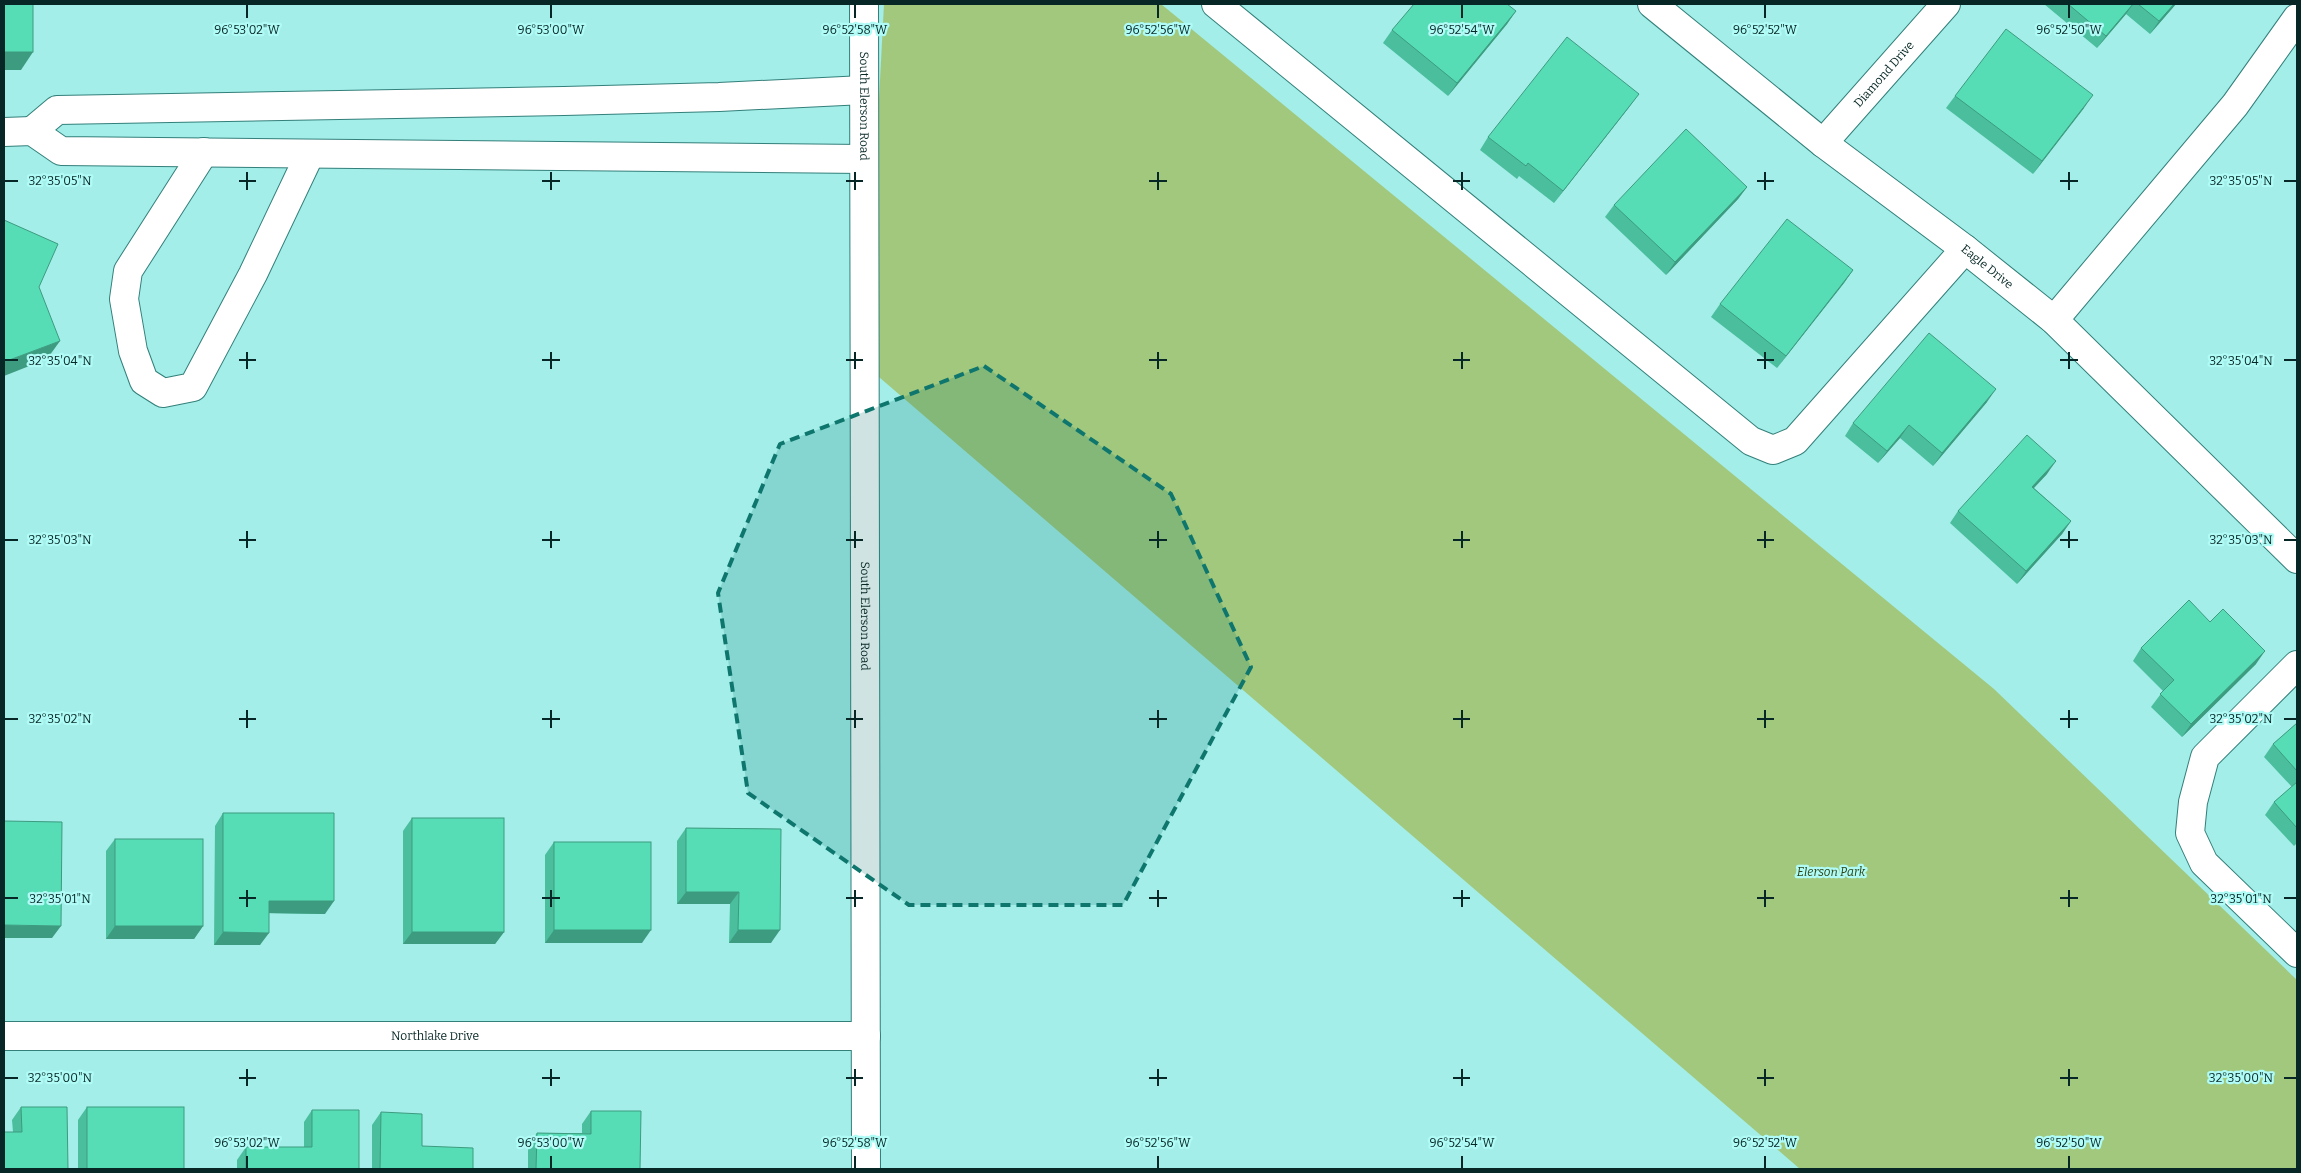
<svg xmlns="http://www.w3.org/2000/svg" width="2301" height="1173" viewBox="0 0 2301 1173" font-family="Bitter,serif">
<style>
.green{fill:#a1c87c}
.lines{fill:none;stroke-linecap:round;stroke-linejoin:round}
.minor-casing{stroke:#337f7a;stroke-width:30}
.minor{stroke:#fff;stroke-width:28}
.wall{fill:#4bbe9d}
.shaded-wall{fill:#3d9b7f}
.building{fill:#57ddb6;stroke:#3d9b7f}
.marked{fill:#0f766e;fill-opacity:0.2;stroke:#0f766e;stroke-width:4;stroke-dasharray:10 6;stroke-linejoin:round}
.ticks{fill:none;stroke:#062725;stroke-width:2}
.labels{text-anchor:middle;stroke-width:4.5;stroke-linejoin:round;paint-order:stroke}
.street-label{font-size:12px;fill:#062725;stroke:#b0fbf6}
.park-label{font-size:12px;font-style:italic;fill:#2d4212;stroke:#b0fbf6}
.ticks-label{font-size:12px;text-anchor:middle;fill:#062725;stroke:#b0fbf6;stroke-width:4.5;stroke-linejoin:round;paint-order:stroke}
</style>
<rect width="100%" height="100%" fill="#a3eee9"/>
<path class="green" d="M884,4H1161L1994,689L2297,980V1169H1800L865,365Z"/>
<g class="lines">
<defs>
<g id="minor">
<path id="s1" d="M864,4L866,1169"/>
<path d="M1216,4L1751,441L1773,450L1795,441L1965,249"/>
<path id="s2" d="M1652,4L1823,143L1965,249L2054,320L2297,559"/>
<path d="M32,131L57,110L564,101L719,97L864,90"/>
<path d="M4,132L32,131L61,151L864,159"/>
<path id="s3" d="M1823,143L1946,4"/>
<path d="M204,152L128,271L124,299L133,351L144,381L163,393L193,387L253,274L310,154"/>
<path d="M2054,320L2235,105L2297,18"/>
<path d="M2297,665L2205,757L2193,802L2190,833L2204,863L2297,953"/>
<path id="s4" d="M4,1036H866"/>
</g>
</defs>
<use href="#minor" class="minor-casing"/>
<use href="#minor" class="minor"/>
</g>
<g class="wall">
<path d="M2044,4H2176L2150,34L2126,14L2097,48Z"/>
<path d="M1516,11L1507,24L1448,96L1383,43L1392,30Z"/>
<path d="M1955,96L2084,108L2033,174L1946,108Z"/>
<path d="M1630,106L1554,203L1519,176L1517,179L1480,150L1488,137Z"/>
<path d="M1747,187L1738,199L1666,275L1605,217L1614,205Z"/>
<path d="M1853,270L1844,283L1777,368L1711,317L1720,304Z"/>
<path d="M1987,402L1933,466L1900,438L1878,463L1845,436L1853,423Z"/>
<path d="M2047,474L2034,488L2071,521L2062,534L2017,584L1950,523L1958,511Z"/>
<path d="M2210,622L2256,664L2182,737L2151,707L2163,691L2133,661L2141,648Z"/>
<path d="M2297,723V843L2294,846L2265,815L2274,802L2292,787L2264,757L2273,744Z"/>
<path d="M223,813L325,914L269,913L260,945H214L215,826Z"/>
<path d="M412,818L504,932L495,944H403V831Z"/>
<path d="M686,828L781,829L771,943H729L730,904H677V841Z"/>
<path d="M115,839L203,926L194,939H106V851Z"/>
<path d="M554,842L642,943H545V855Z"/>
<path d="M21,1107L68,1169L13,1132L12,1120Z"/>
<path d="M87,1107L184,1169H78V1120Z"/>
<path d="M312,1110L359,1169H237V1160L246,1147H304V1122Z"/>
<path d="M591,1111L640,1169H528V1146L537,1133H582V1124Z"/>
<path d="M381,1112L422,1146L473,1169H372V1125Z"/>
</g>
<g class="shaded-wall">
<path d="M2133,4L2126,14L2097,48L2106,36Z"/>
<path d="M2174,4H2176L2150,34L2159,21Z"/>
<path d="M1516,11L1507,24L1448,96L1457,83Z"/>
<path d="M4,52H33L21,70H4Z"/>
<path d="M1639,94L1630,106L1554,203L1563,191Z"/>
<path d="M2093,95L2084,108L2033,174L2042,161Z"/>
<path d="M1747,187L1738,199L1666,275L1675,262Z"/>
<path d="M1853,270L1844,283L1777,368L1786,356Z"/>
<path d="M60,341L47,359L4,376V362Z"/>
<path d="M1996,389L1987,402L1933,466L1942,453Z"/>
<path d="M1909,425L1900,438L1878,463L1887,451Z"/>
<path d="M2056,461L2047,474L2023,499L2032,487Z"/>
<path d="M2071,521L2062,534L2017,584L2026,571Z"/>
<path d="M2265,651L2256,664L2182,737L2191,724Z"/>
<path d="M686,892H739L730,904H677Z"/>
<path d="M269,901H334L325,914L260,913Z"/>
<path d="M4,925L61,926L52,938H4Z"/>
<path d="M115,926H203L194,939H106Z"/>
<path d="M554,930H651L642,943H545Z"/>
<path d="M738,930H780L771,943H729Z"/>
<path d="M223,932L269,933L260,945H214Z"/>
<path d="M412,932H504L495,944H403Z"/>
</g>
<g class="building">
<rect x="4" y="4" width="29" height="48"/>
<path d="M1414,4H1507L1516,11L1457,83L1392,30Z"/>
<path d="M2068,4H2133L2106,36Z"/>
<path d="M2138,4H2174L2159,21Z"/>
<path d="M2006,29L2093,95L2042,161L1955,96Z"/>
<path d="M1567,37L1639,94L1563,191L1528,163L1526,166L1488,137Z"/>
<path d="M1686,129L1747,187L1675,262L1614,205Z"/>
<path d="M1787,219L1853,270L1786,356L1720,304Z"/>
<path d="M4,220L58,244L39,287L60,341L4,362Z"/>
<path d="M1929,333L1996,389L1942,453L1909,425L1887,451L1853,423Z"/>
<path d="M2027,435L2056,461L2032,487L2071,521L2026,571L1958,511Z"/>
<path d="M2189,600L2210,622L2223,609L2265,651L2191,724L2160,694L2174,680L2141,648Z"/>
<path d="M2297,723V771L2273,744Z"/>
<path d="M2297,782V828L2274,802Z"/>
<path d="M223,813H334V901H269V933L223,932Z"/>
<rect x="412" y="818" width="92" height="114"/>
<path d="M4,821L62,822L61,926L4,925Z"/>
<path d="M686,828L781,829L780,930H738L739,892H686Z"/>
<rect x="115" y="839" width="88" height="87"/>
<rect x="554" y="842" width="97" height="88"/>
<path d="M21,1107H67L68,1169H4V1132H22Z"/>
<rect x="87" y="1107" width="97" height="62"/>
<path d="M312,1110H359V1169H246V1147H312Z"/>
<path d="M591,1111H641L640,1169H536L537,1133L591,1134Z"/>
<path d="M381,1112L422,1114V1146L473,1148V1169H380Z"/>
</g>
<path class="marked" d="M984,366L1171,494L1251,667L1123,905H909L748,793L718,593L780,444Z"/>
<path class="ticks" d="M247,5V18M551,5V18M855,5V18M1158,5V18M1462,5V18M1765,5V18M2069,5V18M247,172V190M551,172V190M855,172V190M1158,172V190M1462,172V190M1765,172V190M2069,172V190M5,181H18M239,181H256M542,181H560M846,181H863M1149,181H1167M1453,181H1470M1757,181H1774M2060,181H2078M2284,181H2296M247,352V369M551,352V369M855,352V369M1158,352V369M1462,352V369M1765,352V369M2069,352V369M5,360H18M239,360H256M542,360H560M846,360H863M1149,360H1167M1453,360H1470M1757,360H1774M2060,360H2078M2284,360H2296M247,531V548M551,531V548M855,531V548M1158,531V548M1462,531V548M1765,531V548M2069,531V548M5,540H18M239,540H256M542,540H560M846,540H863M1149,540H1167M1453,540H1470M1757,540H1774M2060,540H2078M2284,540H2296M247,710V728M551,710V728M855,710V728M1158,710V728M1462,710V728M1765,710V728M2069,710V728M5,719H18M239,719H256M542,719H560M846,719H863M1149,719H1167M1453,719H1470M1757,719H1774M2060,719H2078M2284,719H2296M247,890V907M551,890V907M855,890V907M1158,890V907M1462,890V907M1765,890V907M2069,890V907M5,898H18M239,898H256M542,898H560M846,898H863M1149,898H1167M1453,898H1470M1757,898H1774M2060,898H2078M2284,898H2296M247,1069V1086M551,1069V1086M855,1069V1086M1158,1069V1086M1462,1069V1086M1765,1069V1086M2069,1069V1086M5,1078H18M239,1078H256M542,1078H560M846,1078H863M1149,1078H1167M1453,1078H1470M1757,1078H1774M2060,1078H2078M2284,1078H2296M247,1156V1168M551,1156V1168M855,1156V1168M1158,1156V1168M1462,1156V1168M1765,1156V1168M2069,1156V1168"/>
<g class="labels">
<g class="street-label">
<text dy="4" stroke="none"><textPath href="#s3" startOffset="92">Diamond Drive</textPath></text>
<text dy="4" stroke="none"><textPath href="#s1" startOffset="102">South Elerson Road</textPath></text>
<text dy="4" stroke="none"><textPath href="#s2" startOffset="426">Eagle Drive</textPath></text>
<text dy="4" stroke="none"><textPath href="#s1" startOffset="612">South Elerson Road</textPath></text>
<text dy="4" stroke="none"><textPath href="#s4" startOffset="431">Northlake Drive</textPath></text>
</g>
<g class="park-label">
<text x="1831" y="876">Elerson Park</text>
</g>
</g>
<g class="ticks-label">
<text x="247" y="34">96°53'02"W</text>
<text x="551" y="34">96°53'00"W</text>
<text x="855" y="34">96°52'58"W</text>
<text x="1158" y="34">96°52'56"W</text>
<text x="1462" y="34">96°52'54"W</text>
<text x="1765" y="34">96°52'52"W</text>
<text x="2069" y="34">96°52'50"W</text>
<text x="60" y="185">32°35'05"N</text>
<text x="2241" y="185">32°35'05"N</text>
<text x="60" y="365">32°35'04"N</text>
<text x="2241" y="365">32°35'04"N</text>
<text x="60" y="544">32°35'03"N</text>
<text x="2241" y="544">32°35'03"N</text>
<text x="60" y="723">32°35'02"N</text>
<text x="2241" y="723">32°35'02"N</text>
<text x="60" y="903">32°35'01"N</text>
<text x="2241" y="903">32°35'01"N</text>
<text x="60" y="1082">32°35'00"N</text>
<text x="2241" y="1082">32°35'00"N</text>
<text x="247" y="1147">96°53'02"W</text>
<text x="551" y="1147">96°53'00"W</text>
<text x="855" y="1147">96°52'58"W</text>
<text x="1158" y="1147">96°52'56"W</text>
<text x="1462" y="1147">96°52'54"W</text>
<text x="1765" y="1147">96°52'52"W</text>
<text x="2069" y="1147">96°52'50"W</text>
</g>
<rect width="2301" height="1173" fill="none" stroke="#062725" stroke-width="10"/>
</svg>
